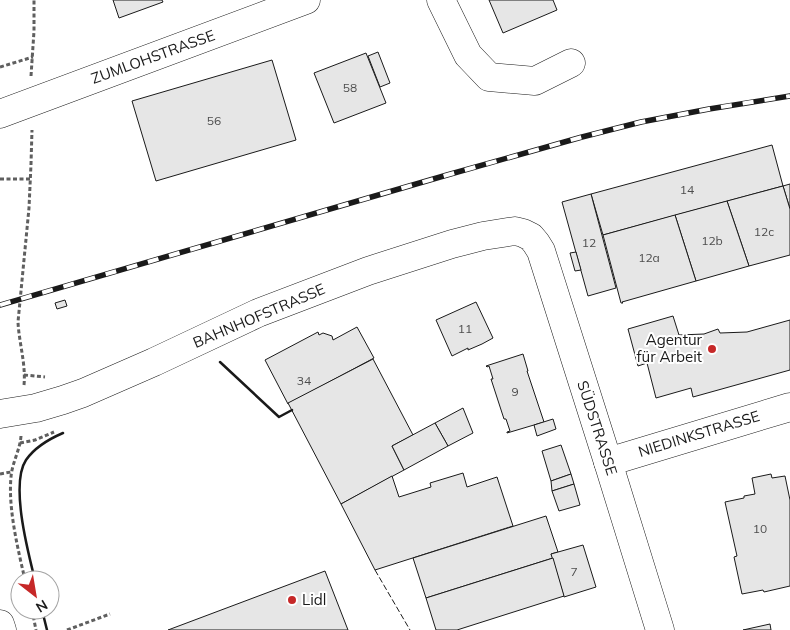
<svg xmlns="http://www.w3.org/2000/svg" width="790" height="630" viewBox="0 0 790 630" font-family="Mulish,sans-serif">
<style>
.building{fill:#e6e6e6;stroke:#1a1a1a}
.lines{fill:none;stroke-linecap:round;stroke-linejoin:round}
.minor-casing{stroke:#1a1a1a;stroke-width:29}
.path{stroke:#5f5f5f;stroke-width:3;stroke-dasharray:4 2.5;stroke-linecap:butt}
.minor{stroke:#fff;stroke-width:28}
.rail-casing{stroke:#1a1a1a;stroke-width:5.5}
.rail{stroke:#fff;stroke-width:4;stroke-dasharray:11;stroke-linecap:butt}
.fence{stroke:#1a1a1a;stroke-width:1;stroke-dasharray:6 2.5;stroke-linecap:butt}
.wall{stroke:#1a1a1a;stroke-width:2.5}
.poi-dot{fill:#c62828;stroke:#fff;stroke-width:2}
.labels{text-anchor:middle;stroke-width:4;stroke-linejoin:round;paint-order:stroke}
.number-label{font-size:12px;fill:#4d4d4d}
.street-label{font-size:15px;fill:#1a1a1a;stroke:#fff}
.poi-label{font-size:15px;fill:#1a1a1a;stroke:#fff;text-anchor:end}
</style>
<rect width="100%" height="100%" fill="#fff"/>
<g class="building">
<path d="M113,0H162L163,2L119,18Z"/>
<path d="M489,0H553L557,10L503,33Z"/>
<path d="M378,52L390,83L380,87L368,56Z"/>
<path d="M366,53L386,103L334,123L314,73Z"/>
<path d="M272,60L296,140L156,181L132,101Z"/>
<path d="M772,145L783,186L603,235L591,194Z"/>
<path d="M790,184V209L783,186Z"/>
<path d="M783,186L790,209V255L749,266L727,201Z"/>
<path d="M591,194L616,288L588,296L562,202Z"/>
<path d="M727,201L749,266L696,281L675,215Z"/>
<path d="M675,215L696,281L622,302L623,303H621L603,235Z"/>
<path d="M576,252L581,270L575,271L570,253Z"/>
<path d="M65,300L67,306L57,309L55,303Z"/>
<path d="M476,302L493,338L482,344L468,350V348L452,356L436,320Z"/>
<path d="M673,316L679,335L704,334L718,329L720,333L747,332L790,320V370L693,397L691,388L656,398L647,363L638,366L628,329Z"/>
<path d="M357,327L374,358L288,404L265,360L318,332L319,335L323,333L332,336L333,340Z"/>
<path d="M523,354L528,371H527L544,422L507,433V432L510,431L506,419H504L491,379H493L489,366L487,367L486,366Z"/>
<path d="M373,359L413,435L392,446L404,470L341,504L288,403Z"/>
<path d="M463,408L473,433L448,446L435,423Z"/>
<path d="M553,419L556,429L537,436L534,425Z"/>
<path d="M435,423L448,446L404,470L392,446Z"/>
<path d="M561,445L571,474L551,481L542,451Z"/>
<path d="M463,473L467,487L497,477L513,526L375,570L341,504L392,476L399,497L431,487L430,483Z"/>
<path d="M571,474L574,484L552,491L551,481Z"/>
<path d="M771,474L772,478L785,476L790,500V586L764,592L763,590L742,594L734,557L737,556L725,502L744,498V496L755,494L752,478Z"/>
<path d="M574,484L580,505L559,511L552,491Z"/>
<path d="M546,516L558,552L551,554L553,558L426,598L413,558Z"/>
<path d="M583,545L596,587L564,597L551,554Z"/>
<path d="M553,558L564,596L457,630H436L426,598Z"/>
<path d="M325,571L348,630H168Z"/>
<path d="M770,624L771,630H743Z"/>
</g>
<g class="lines">
<defs>
<g id="minor">
<path d="M441,0L468,55L489,77L535,81L571,63"/>
<path d="M0,114L306,0"/>
<path d="M0,414L36,408L63,400L83,393L154,362L258,313L368,271L452,244L483,236L515,231L523,233L531,237L536,243L541,251L608,462L660,630"/>
<path d="M608,462L790,407"/>
<path d="M0,624L2,630"/>
</g>
</defs>
<use href="#minor" class="minor-casing"/>
<g class="path">
<path d="M0,67L33,57"/>
<path d="M31,76L34,31V0"/>
<path d="M0,179H30"/>
<path d="M24,375L45,377"/>
<path d="M24,385C26,364 19,343 18,322L29,208L31,164L32,130"/>
<path d="M21,436C20,450 12,463 11,477C8,509 18,549 25,580"/>
<path d="M20,443L35,440L54,432"/>
<path d="M0,474L11,472"/>
<path d="M32,610L36,630"/>
<path d="M67,630L110,614"/>
</g>
<use href="#minor" class="minor"/>
<defs>
<path id="rail" d="M0,305L447,175L582,137L641,122L709,109L790,96"/>
</defs>
<use href="#rail" class="rail-casing"/>
<use href="#rail" class="rail"/>
<path class="fence" d="M375,570L410,630"/>
<g class="wall">
<path d="M220,362L279,417L292,410"/>
<path d="M35,580C28,552 10,484 26,460C35,447 49,439 63,433"/>
<path d="M42,610L47,630"/>
</g>
</g>
<g class="poi-dot">
<circle cx="712" cy="349" r="5"/>
<circle cx="292" cy="600" r="5"/>
</g>
<g class="labels">
<g class="number-label">
<text x="350" y="92">58</text>
<text x="214" y="125">56</text>
<text x="687" y="194">14</text>
<text x="764" y="236">12c</text>
<text x="712" y="245">12b</text>
<text x="589" y="247">12</text>
<text x="649" y="262">12a</text>
<text x="465" y="333">11</text>
<text x="304" y="385">34</text>
<text x="515" y="396">9</text>
<text x="760" y="533">10</text>
<text x="574" y="576">7</text>
</g>
<g class="street-label">
<text transform="translate(153 57) rotate(-20)" y="5">ZUMLOHSTRASSE</text>
<text transform="translate(259 316) rotate(-23)" y="5">BAHNHOFSTRASSE</text>
<text transform="translate(597 428) rotate(72)" y="5">SÜDSTRASSE</text>
<text transform="translate(699 434) rotate(-17)" y="5">NIEDINKSTRASSE</text>
</g>
<g class="poi-label">
<text x="702" y="345">Agentur<tspan x="702" dy="17">für Arbeit</tspan></text>
<text x="302" y="605" text-anchor="start">Lidl</text>
</g>
</g>
<g transform="translate(35 595) rotate(149)"><circle r="24" fill="#ffffff" stroke="#a3a3a3"/>
<path d="M0-4L9 19L0 12L-9 19Z" fill="#c62828"/>
<text y="-8" font-size="14" font-weight="bold" text-anchor="middle" fill="#1a1a1a">N</text>
</g>
</svg>
